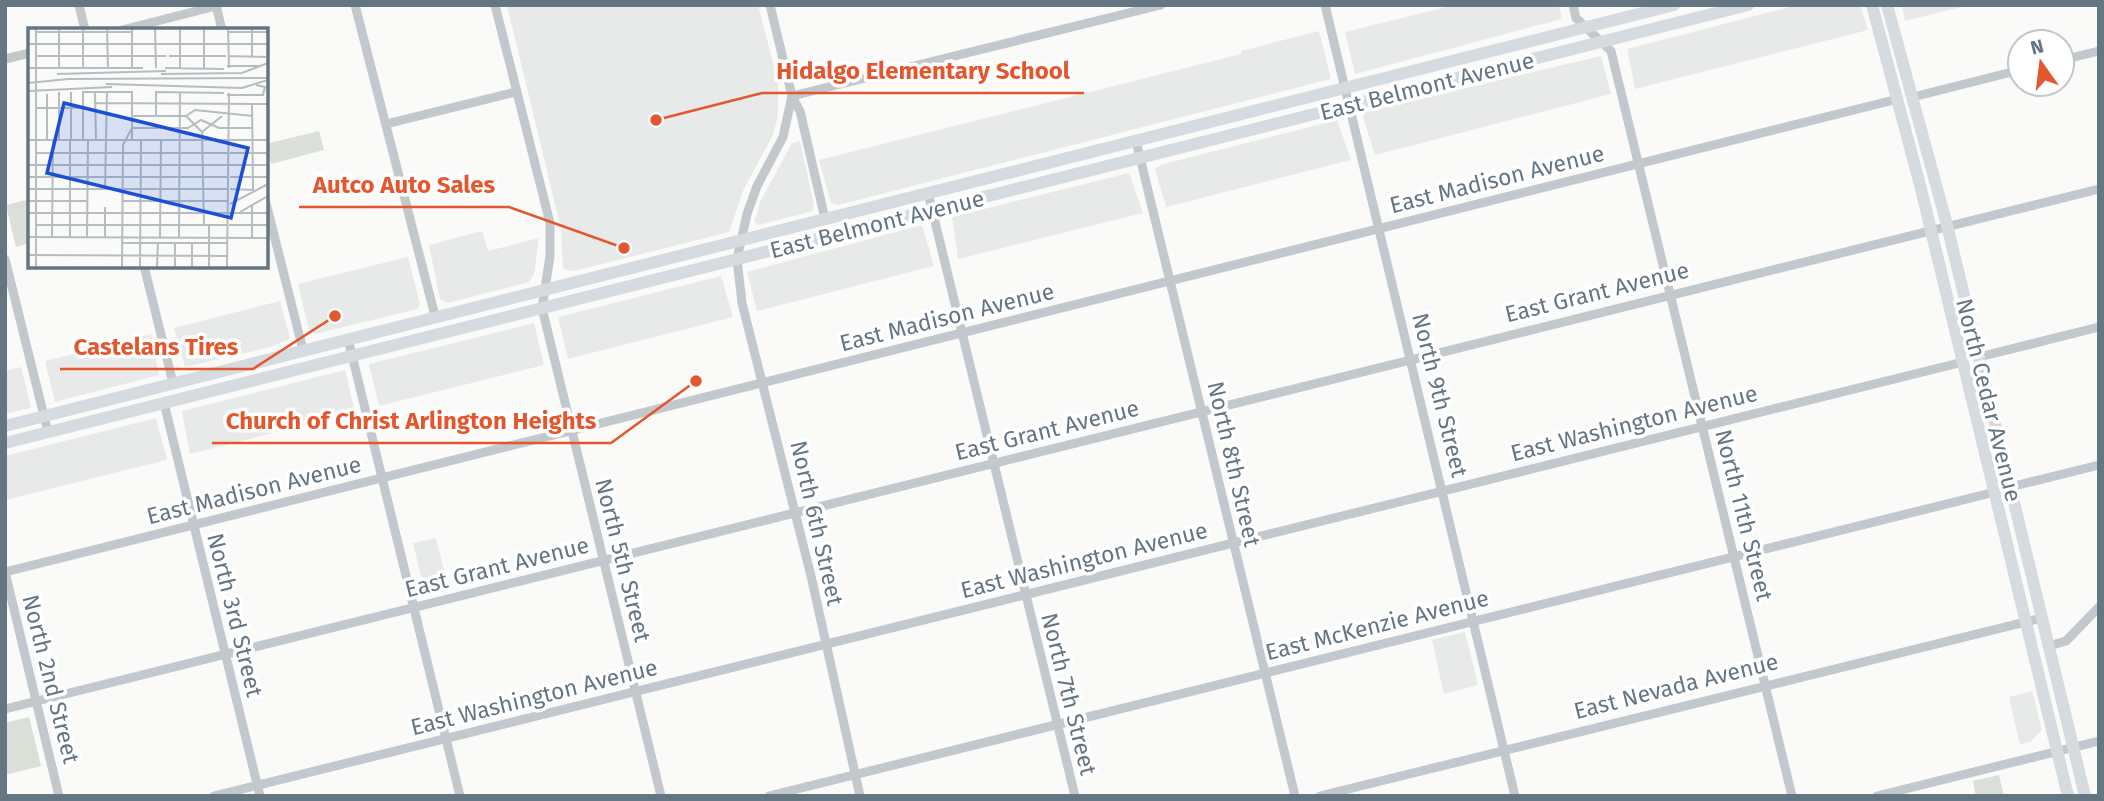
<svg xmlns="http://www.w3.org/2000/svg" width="2104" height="801" viewBox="0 0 2104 801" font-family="'Fira Sans',sans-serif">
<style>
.built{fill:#e8e9e9}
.green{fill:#dadfd7}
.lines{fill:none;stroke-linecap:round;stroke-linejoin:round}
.street{stroke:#c3c8cc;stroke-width:9}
.secondary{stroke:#d6dbdf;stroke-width:12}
.labels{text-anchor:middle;stroke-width:7;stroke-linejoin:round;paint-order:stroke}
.street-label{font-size:23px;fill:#657683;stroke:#fff}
.inset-road{fill:none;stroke:#b5bdc2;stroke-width:2}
.view{fill:#1d4ed8;fill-opacity:0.15;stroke:#1d4ed8;stroke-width:3.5}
.inset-edge{fill:none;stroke:#657683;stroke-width:3.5}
.leader{fill:none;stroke:#e4572e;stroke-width:2.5}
.callout-dot{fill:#e4572e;stroke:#fff;stroke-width:2.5}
.callout-label{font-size:24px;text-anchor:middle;font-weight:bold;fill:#e4572e;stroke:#fff;stroke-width:7;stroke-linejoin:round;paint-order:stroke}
</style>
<rect width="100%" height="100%" fill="#fafaf8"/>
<g class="built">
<path d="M507,5H758L778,82V115L773,135L743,191L729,232L574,271L563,269L561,229Z"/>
<path d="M1454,5H1559L1562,19L1355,74L1345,32Z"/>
<path d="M1797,5H1860L1868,30L1635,89L1627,49Z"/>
<path d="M1902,5H1969L1905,21Z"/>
<path d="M1319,31L1331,79L838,205L831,203L819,160L1241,54V51Z"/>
<path d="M1601,56L1611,94L1375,155L1363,117L1366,112Z"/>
<path d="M1337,120L1351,160L1166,207L1155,169L1160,165Z"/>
<path d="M800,141L814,205L812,211L759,225L754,222L761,200L792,143Z"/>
<path d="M1129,173L1143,213L958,259L952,217Z"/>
<path d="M922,225L934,266L757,311L747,272Z"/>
<path d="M482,231L488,251L539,238L534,274L529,282L448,303L440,299L429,245Z"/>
<path d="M408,257L420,304L417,309L315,334L309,331L298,284Z"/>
<path d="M721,276L733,317L568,359L558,317Z"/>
<path d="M280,301L290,339L267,348L185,367L174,328Z"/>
<path d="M534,323L544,365L379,406L369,364Z"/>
<path d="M151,334L159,375L55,402L45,361Z"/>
<path d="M21,367L31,408L5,414V371Z"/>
<path d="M345,370L355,412L190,454L182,411Z"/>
<path d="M156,418L167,460L5,500V456Z"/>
<path d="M436,538L448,587L425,593L413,543Z"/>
<path d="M1465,632L1478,685L1444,694L1432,640Z"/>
<path d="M2032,691L2042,730L2030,742L2020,745L2009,697Z"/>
</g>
<g class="green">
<path d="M319,131L324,150L271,164L266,144Z"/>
<path d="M30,199V243L16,247L6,205Z"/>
<path d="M29,717L41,766L5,775V723Z"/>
<path d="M1999,775L2004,796H1976L1973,781Z"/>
</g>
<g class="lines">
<g class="street">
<path d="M79,5L85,30"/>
<path d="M216,5L222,30"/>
<path d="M355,5L435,316"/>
<path d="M495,5L550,223V256L542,308L661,796"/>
<path d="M770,5L792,96L800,111L825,219"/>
<path d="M1325,5L1515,796"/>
<path d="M1573,5L1576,18L1611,51L1792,796"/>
<path d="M122,30L216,6"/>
<path d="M5,59L30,53"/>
<path d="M2062,60L2099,51"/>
<path d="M1913,97L2020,70"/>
<path d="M386,124L516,92"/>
<path d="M1136,141L1295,796"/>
<path d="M928,193L1075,796"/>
<path d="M266,203L303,350"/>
<path d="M5,259L48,432"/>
<path d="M144,266L173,383"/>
<path d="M348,339L460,796"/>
<path d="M1979,357L2099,327"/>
<path d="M164,403L260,796"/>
<path d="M2010,487L2099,465"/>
<path d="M5,572L1898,99"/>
<path d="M5,572L59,796"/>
<path d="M2049,646L2066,641L2099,607"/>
<path d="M5,709L2099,189"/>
<path d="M214,796L1963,362"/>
<path d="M769,796L1995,492"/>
<path d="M860,796L811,576L742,303L737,259L747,214L757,186L783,137L792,96L1161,5"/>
<path d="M1320,796L2042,618"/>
<path d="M1877,796L2099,741"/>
</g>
<g class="secondary">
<path d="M1872,5L1920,185L2068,796"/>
<path d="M1887,5L1947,225L2085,796"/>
<path d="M5,426L1674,5"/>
<path d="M5,443L1748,5"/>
</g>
</g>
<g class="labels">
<g class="street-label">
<text transform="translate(1427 86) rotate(-14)" y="8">East Belmont Avenue</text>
<text transform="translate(1497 179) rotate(-14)" y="8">East Madison Avenue</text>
<text transform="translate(877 224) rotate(-14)" y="8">East Belmont Avenue</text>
<text transform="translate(1597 292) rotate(-14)" y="8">East Grant Avenue</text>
<text transform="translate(947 317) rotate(-14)" y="8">East Madison Avenue</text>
<text transform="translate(1440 395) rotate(76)" y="8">North 9th Street</text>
<text transform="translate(1989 400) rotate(76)" y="8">North Cedar Avenue</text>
<text transform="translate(1634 423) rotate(-14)" y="8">East Washington Avenue</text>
<text transform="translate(1047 430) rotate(-14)" y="8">East Grant Avenue</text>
<text transform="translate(1234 464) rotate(77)" y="8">North 8th Street</text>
<text transform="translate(254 490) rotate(-14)" y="8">East Madison Avenue</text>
<text transform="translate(1744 515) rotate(76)" y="8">North 11th Street</text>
<text transform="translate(817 523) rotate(77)" y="8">North 6th Street</text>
<text transform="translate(623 560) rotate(76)" y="8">North 5th Street</text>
<text transform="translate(1084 560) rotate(-14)" y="8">East Washington Avenue</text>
<text transform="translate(497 567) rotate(-14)" y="8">East Grant Avenue</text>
<text transform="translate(235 615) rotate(76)" y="8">North 3rd Street</text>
<text transform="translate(1377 625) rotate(-14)" y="8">East McKenzie Avenue</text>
<text transform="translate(51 679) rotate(76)" y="8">North 2nd Street</text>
<text transform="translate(1676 686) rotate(-14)" y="8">East Nevada Avenue</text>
<text transform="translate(1069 694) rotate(76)" y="8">North 7th Street</text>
<text transform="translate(534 697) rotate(-14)" y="8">East Washington Avenue</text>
</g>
</g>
<g transform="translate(28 28)">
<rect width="240" height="240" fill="#fafaf8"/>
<path class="inset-road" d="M31,0V40M55,0V40M79,0L80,40M104,0V40M127,0L128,40M176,0V40M200,0L201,40M224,0V28M8,4H104M200,4H240M0,16H240M8,28H138M141,28H198M201,28L238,29M199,38H231M0,40H115M137,40L196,41M152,40V0M29,46L138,43M133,46L214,45L240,35M0,55L40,51L240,50M78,56L214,60L240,52M0,63L84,59M31,64V112M43,64V112M54,64H104V112M55,64V112M67,64L68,112M19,66V112M199,67H235L237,59L228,57M67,75L240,76M7,80H55M104,88H158L167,82L225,88M128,88V64L196,65M158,88L174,104M174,104L176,197M174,104L194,88M0,112H240M8,125H200M202,125H240M0,137H240M0,149H200M202,149H240M0,161H200M77,161L79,64M202,161L225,162L224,76M0,173H59M94,173H201M202,176L240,156M224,176V210M77,179V209M212,184L240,168M0,185H240M8,197H200M201,197H240M0,209L240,210M24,209L25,113M42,209V113M59,209L60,112M132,209L133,112M151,209L152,64M147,214V239M164,214V239M94,215H200M0,227L200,228M8,239V0M94,239L95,117L104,100H160L173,92L191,100H225M112,239L113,112M129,239L130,214M181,239V197M199,239L201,65"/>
<path class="view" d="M36,75L220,120L203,190L19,145Z"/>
<rect width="240" height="240" class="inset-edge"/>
</g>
<path class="leader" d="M656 120L762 93H1084M624 248L509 207H299M335 316L253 369H60M696 381L611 443H212"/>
<g class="callout-dot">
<circle cx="656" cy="120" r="7"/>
<circle cx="624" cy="248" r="7"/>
<circle cx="335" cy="316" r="7"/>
<circle cx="696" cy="381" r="7"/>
</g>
<g class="callout-label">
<text x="923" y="79">Hidalgo Elementary School</text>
<text x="404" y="193">Autco Auto Sales</text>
<text x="156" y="355">Castelans Tires</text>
<text x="411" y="429">Church of Christ Arlington Heights</text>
</g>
<rect width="2104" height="801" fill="none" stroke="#657683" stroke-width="14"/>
<g transform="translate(2041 63) rotate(346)"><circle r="33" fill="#ffffff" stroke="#c1c8cd" stroke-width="2"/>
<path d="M0-5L12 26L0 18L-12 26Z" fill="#e4572e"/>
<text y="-10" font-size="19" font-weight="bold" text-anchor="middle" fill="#657683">N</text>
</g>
</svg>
